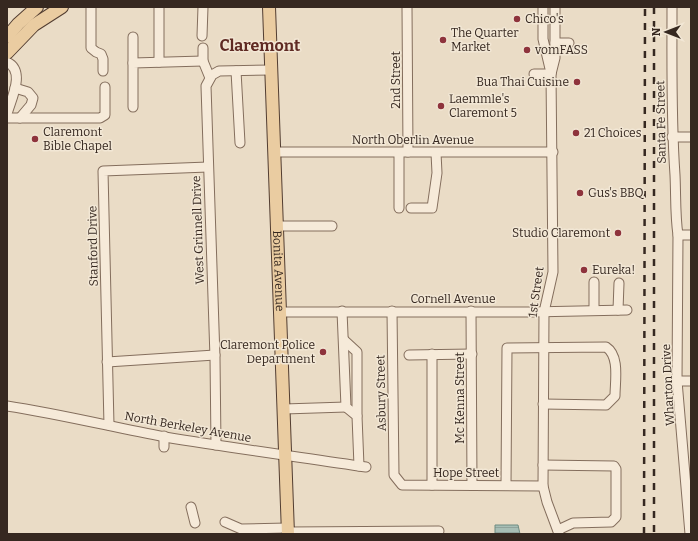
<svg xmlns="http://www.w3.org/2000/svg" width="698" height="541" viewBox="0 0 698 541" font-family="Bitter,serif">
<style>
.water{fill:url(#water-rules);stroke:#6f8c82}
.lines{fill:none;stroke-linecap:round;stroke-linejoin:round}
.minor-casing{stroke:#846e5d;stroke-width:11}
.major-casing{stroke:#523d31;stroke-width:14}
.minor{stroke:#f6ead9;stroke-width:9}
.major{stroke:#eacca1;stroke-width:12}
.rail{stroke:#362820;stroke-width:2.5;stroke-dasharray:7 7;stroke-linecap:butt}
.poi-dot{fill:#8e333c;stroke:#f2e7d5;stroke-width:1.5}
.labels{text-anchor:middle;stroke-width:3;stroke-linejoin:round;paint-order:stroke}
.poi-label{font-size:12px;fill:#362820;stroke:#f2e7d5;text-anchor:start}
.street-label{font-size:12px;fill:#362820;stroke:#f2e7d5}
.district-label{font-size:16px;font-weight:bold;fill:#5f2a23;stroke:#f2e7d5}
</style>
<defs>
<pattern id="water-rules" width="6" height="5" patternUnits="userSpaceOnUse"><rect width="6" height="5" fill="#a7beb5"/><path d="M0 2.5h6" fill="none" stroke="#90a39b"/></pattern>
</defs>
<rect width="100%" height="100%" fill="#eadcc6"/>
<path class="water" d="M495,525H518L520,534H495Z"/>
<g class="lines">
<defs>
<g id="minor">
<path d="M91,7V48L96,52L101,54L103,59V71"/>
<path d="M159,7V62"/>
<path d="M407,7L408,152"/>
<path d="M543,7V39L551,73"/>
<path d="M555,7V58L551,74L553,272L544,312L543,486L547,502L559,534"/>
<path d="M672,7C672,63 671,119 675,175C676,195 675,215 678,235L677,381L690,534"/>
<path d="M202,36L203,7"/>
<path d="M133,37V63"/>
<path d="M555,43H569"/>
<path d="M203,48V61L210,78"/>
<path d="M7,62C26,71 11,99 7,114"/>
<path d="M236,71L240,143"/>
<path d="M534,74H551"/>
<path d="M15,88L28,92L33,98L31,105L20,118"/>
<path d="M133,107V63L203,61"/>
<path d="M7,118H100L105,115V87"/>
<path d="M672,137H691"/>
<path d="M274,152H553"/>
<path d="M399,153V208"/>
<path d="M411,208H432L437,173L436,153"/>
<path d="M277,226H332"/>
<path d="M678,235H691"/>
<path d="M594,282V310"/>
<path d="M618,310L619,283"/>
<path d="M342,311L346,407L357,416L359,466"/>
<path d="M392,311L394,475L402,485L543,486"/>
<path d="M471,311L472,485"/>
<path d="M280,312H531L627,310"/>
<path d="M344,340L357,352V416"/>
<path d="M432,354V485"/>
<path d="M409,355L472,354"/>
<path d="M107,362L215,355"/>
<path d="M677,381H691"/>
<path d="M7,406C60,414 112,427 165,437C232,448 299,457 366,467"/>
<path d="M284,409L346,407"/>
<path d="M109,425L103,171L208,167"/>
<path d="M164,436V447"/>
<path d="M216,445L215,358L206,86L212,75L219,71L271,70"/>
<path d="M543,465L614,466L616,469V517L611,522L573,523L558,530"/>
<path d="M506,485L507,348L606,347C620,356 615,381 615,396L606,405L543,404"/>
<path d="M191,507L195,523"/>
<path d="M225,522L241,529L287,528"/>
<path d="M288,532L439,531"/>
</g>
<g id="major">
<path id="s1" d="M269,7L288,534"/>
<path d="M7,37L18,24L37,7"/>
<path d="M7,53L34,25L62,7"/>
</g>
</defs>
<use href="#minor" class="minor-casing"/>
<use href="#major" class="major-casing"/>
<use href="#minor" class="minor"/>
<use href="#major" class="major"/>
<g class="rail">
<path d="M654,7V534"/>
<path d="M644,534L645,7"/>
</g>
</g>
<g class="poi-dot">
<circle cx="517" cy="19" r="4"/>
<circle cx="443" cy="40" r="4"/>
<circle cx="527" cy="50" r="4"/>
<circle cx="577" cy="82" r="4"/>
<circle cx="441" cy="106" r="4"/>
<circle cx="576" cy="133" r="4"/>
<circle cx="35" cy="139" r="4"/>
<circle cx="580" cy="193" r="4"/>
<circle cx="618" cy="233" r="4"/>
<circle cx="584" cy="270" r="4"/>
<circle cx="323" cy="352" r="4"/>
</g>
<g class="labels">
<g class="poi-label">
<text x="525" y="23">Chico's</text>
<text x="451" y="37">The Quarter<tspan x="451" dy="14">Market</tspan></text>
<text x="535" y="54">vomFASS</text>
<text x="569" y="86" text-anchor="end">Bua Thai Cuisine</text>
<text x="449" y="103">Laemmle's<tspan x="449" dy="14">Claremont 5</tspan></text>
<text x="43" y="136">Claremont<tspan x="43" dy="14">Bible Chapel</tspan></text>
<text x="584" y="137">21 Choices</text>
<text x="588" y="197">Gus's BBQ</text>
<text x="610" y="237" text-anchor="end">Studio Claremont</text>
<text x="592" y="274">Eureka!</text>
<text x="315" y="349" text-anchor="end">Claremont Police<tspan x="315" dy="14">Department</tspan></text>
</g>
<g class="street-label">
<text transform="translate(396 80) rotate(-90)" y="4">2nd Street</text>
<text transform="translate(661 122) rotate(-91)" y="4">Santa Fe Street</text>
<text x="413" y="144">North Oberlin Avenue</text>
<text transform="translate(198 230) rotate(-92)" y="4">West Grinnell Drive</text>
<text transform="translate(93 246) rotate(-91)" y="4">Stanford Drive</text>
<text dy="4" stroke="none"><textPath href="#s1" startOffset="264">Bonita Avenue</textPath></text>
<text transform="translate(536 292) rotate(-82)" y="4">1st Street</text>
<text x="453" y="303">Cornell Avenue</text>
<text transform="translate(668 385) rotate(-93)" y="4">Wharton Drive</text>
<text transform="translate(381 393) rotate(-91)" y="4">Asbury Street</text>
<text transform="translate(460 398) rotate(-90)" y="4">Mc Kenna Street</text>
<text transform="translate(188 427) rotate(10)" y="4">North Berkeley Avenue</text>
<text x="466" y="477">Hope Street</text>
</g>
<g class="district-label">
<text x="260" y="51">Claremont</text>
</g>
</g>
<rect width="698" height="541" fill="none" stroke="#362820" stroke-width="16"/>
<g transform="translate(666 32) rotate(270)" stroke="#f2e7d5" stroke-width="3" paint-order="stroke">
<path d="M0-3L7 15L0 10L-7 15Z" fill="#362820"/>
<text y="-6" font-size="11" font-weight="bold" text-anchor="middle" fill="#362820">N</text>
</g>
</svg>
